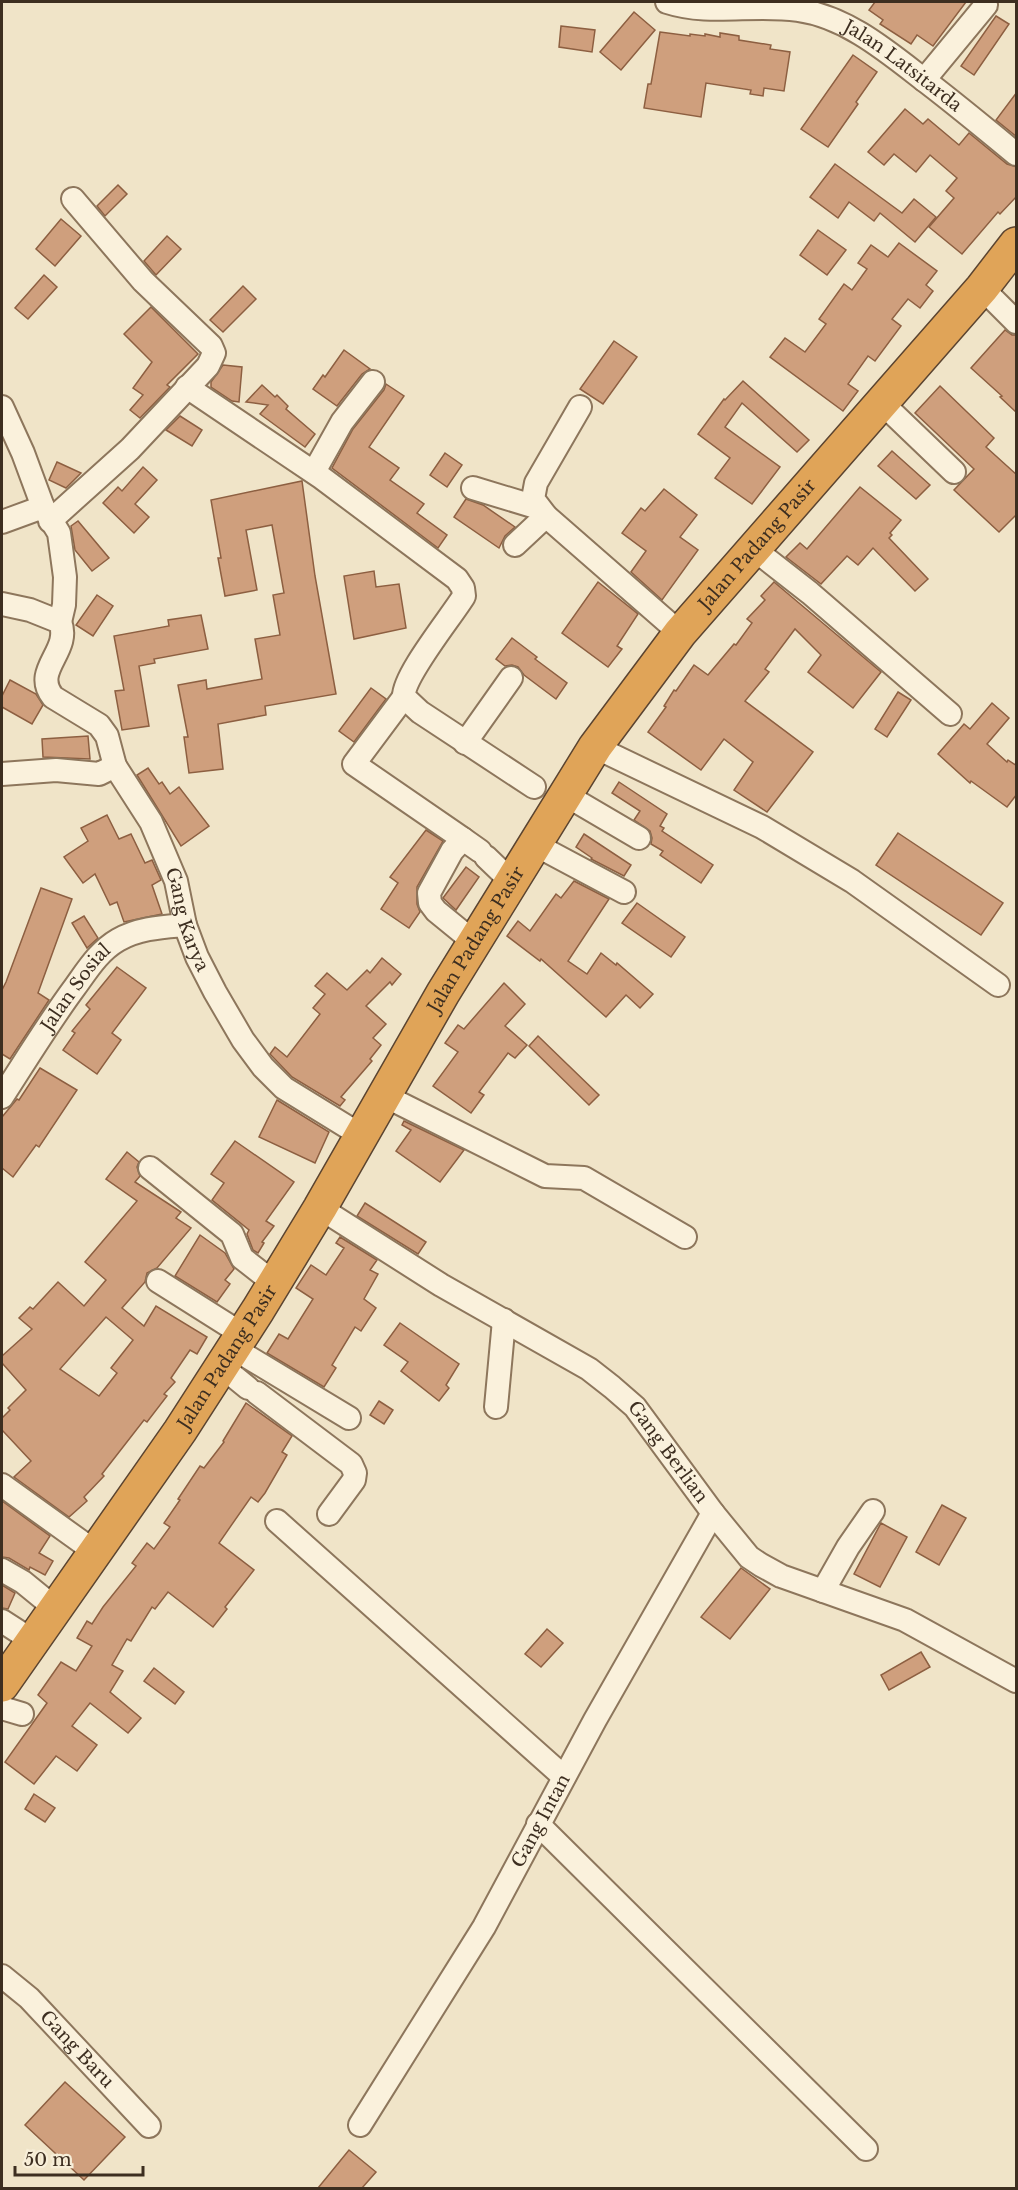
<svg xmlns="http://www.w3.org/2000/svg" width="1018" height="2190" viewBox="0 0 1018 2190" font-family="'Libre Baskerville',serif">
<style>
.building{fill:#cf9f7d;stroke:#8d5f41;stroke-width:1.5;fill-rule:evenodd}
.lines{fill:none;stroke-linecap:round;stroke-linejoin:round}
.minor-casing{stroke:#8d765c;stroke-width:26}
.highway-casing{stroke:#5b4430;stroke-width:36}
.minor{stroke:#faf1dc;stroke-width:22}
.highway{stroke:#e0a458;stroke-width:33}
.labels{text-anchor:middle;stroke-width:6;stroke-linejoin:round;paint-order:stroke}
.street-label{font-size:18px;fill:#3d2e20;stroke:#f7eed8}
</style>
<rect width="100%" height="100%" fill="#f0e4c8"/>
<g class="building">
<path d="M875,2H966L933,46L917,35L911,44L880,24L883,20L869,10Z"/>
<path d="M634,12L655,30L621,70L600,52Z"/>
<path d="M996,16L1009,24L974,75L961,66Z"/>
<path d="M561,26L595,30L592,52L559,47Z"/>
<path d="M660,32L690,36V34L705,36V34L720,37V33L739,36V40L771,45L770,49L790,52L784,91L764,88L763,96L750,94L751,90L706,83L701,117L644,108L648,84H651Z"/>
<path d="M853,55L877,72L856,102L858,104L828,147L801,129Z"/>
<path d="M1017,92V137L996,120Z"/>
<path d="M905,109L923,124L928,119L959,145L969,133L1007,164L1017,167V196L1000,214L998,212L962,254L929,227L954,198L946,191L957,178L930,155L916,172L894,154L884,165L868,152Z"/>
<path d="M835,164L902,213L914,199L936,217L915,242L880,213L874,221L849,202L838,218L810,197Z"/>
<path d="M118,185L127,194L105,216L97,206Z"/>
<path d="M61,219L81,236L55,266L36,249Z"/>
<path d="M818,230L846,250L827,275L800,255Z"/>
<path d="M167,236L181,249L156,275L144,261Z"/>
<path d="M899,243L937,271L926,285L933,291L920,308L908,299L892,319L901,326L875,361L868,356L848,384L858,391L843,411L770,357L785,338L805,352L826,324L819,319L844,284L852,290L867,269L858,263L871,245L888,257Z"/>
<path d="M44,275L57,287L28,319L15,308Z"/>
<path d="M243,286L256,299L223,332L210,320Z"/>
<path d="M151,307L198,354L167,385L170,387L140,418L130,410L143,395L133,388L152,362L124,334Z"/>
<path d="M1005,330L1012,335H1017V413L1000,397L1002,396L971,368Z"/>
<path d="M614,341L637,357L603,404L580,389Z"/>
<path d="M344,350L370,369L362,374L337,406L313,389L323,375L325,377Z"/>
<path d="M223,365L242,367L239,402L232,401L211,387V382Z"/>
<path d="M743,381L809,440L797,452L742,403L725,427L780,467L752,504L715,478L730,458L698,434L724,399L725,400Z"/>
<path d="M386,384L404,396L369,447L399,468L390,480L424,504L417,513L447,535L438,548L332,468L353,429L384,390Z"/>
<path d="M262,385L275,397L277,395L288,406L286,409L315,434L305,447L260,414L268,405L246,402Z"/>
<path d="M940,386L994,438L986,447L1017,475V514L999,532L954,490L974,469L915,413Z"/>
<path d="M180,416L202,430L192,446L166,430Z"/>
<path d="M892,451L930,485L916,499L878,466Z"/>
<path d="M445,453L462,465L447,487L430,475Z"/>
<path d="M57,462L81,473L66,488L49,480Z"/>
<path d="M143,467L157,480L135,504L149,517L134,533L103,503L118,487L122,491Z"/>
<path d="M302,481L315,576L336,694L265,706L266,715L218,724L223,769L189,773L184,737H188L178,685L206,680L207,689L262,679L255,639L280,635L273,595L284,593L272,525L246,530L257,590L225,596L218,558H221L211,500Z"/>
<path d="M860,487L901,520L890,533L892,535L889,538L928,579L915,591L873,548L858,565L847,556L821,584L786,557L800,543L807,549Z"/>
<path d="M664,489L697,515L680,537L698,550L662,600L631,572L646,551L622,533L641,508L645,511Z"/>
<path d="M466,499L483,505L515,527L505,536L499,548L454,517Z"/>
<path d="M78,521L109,558L92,571L75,550L71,526Z"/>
<path d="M374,571L376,587L399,584L406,628L354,639L344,576Z"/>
<path d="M598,582L638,614L617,646L622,649L608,667L562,633Z"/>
<path d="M774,582L881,672L853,708L808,672L821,655L795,629L765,669L769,672L745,701L813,752L767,812L734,790L753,762L724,739L701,770L648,732L666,707L664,706L674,690L676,691L694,665L708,675L734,644L736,645L752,623L747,619L765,600L761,596Z"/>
<path d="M97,595L113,606L93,636L76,625Z"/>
<path d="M201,615L208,649L154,659L155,663L139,666L149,726L122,730L115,691L124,690L114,636L169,626L168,620Z"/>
<path d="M512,638L537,657L535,659L567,683L556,699L524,675L518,667L512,665L505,666L496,659Z"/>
<path d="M10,680L36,694L43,705L32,724L2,707V696Z"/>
<path d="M371,688L386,699L354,742L339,731Z"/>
<path d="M898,692L911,700L887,737L875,729Z"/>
<path d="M992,703L1009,718L987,744L1007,762L1008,760L1017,766V794L1007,807L971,781L970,783L938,754L964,724L970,729Z"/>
<path d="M88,736L90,759L43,757L42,739Z"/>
<path d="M148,768L159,784L162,782L170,794L179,787L209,826L181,846L137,775Z"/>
<path d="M619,782L667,814L660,826L664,828L662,831L713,865L701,883L660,855L663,851L651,844L652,838L650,831L634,820L640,811L612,793Z"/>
<path d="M107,815L119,839L131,834L145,863L152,860L161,880L152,885L162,914L124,922L117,902L110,905L95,874L83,883L64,857L88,841L81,828Z"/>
<path d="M426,830L443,841L417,887V904L420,912L409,928L381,909L398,883L390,877Z"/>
<path d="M898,833L1003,903L981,935L876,865Z"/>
<path d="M584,834L631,865L624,876L591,859L592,858L576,847Z"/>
<path d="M466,867L479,877L456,910L443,898Z"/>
<path d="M574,881L609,899L568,961L587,974L601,953L616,965L617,963L653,994L640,1008L626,995L606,1017L541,959L540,961L507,936L518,921L530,931L556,894L561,898Z"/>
<path d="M41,888L72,899L38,993L49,1000L10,1059L2,1054V990L6,982Z"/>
<path d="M637,903L685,937L671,957L622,923Z"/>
<path d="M84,916L98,938L87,948L72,923Z"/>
<path d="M382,958L401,974L392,985L390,982L366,1006L386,1024L373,1038L381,1045L370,1059L372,1061L341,1097L345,1100L340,1106L292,1077L270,1054L275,1047L287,1057L320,1014L313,1008L325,994L315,986L327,973L347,990L367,970L370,973Z"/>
<path d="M117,967L146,988L112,1033L121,1040L97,1074L63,1050L75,1033L72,1031L90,1009L86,1005Z"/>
<path d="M504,983L525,1004L505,1026L527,1045L515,1058L508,1053L479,1092L484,1095L471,1113L433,1086L458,1052L445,1043L458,1025L464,1029Z"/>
<path d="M538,1036L599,1095L589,1105L529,1046Z"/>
<path d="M40,1068L77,1090L39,1147L36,1145L13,1177L2,1168V1117L17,1099L19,1100Z"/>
<path d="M277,1100L329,1132L315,1163L259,1137Z"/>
<path d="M404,1121L464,1150L440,1182L396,1151L411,1130L402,1125Z"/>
<path d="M235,1141L294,1182L266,1221L274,1226L262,1242L264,1243L258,1253L253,1250L247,1234L249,1230L212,1200L224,1183L211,1174Z"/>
<path d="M127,1152L139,1162L137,1167L140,1176L135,1182L181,1212L176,1218L191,1228L157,1268L147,1273L145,1282L122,1308L144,1326L156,1306L207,1337L197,1354L190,1350L171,1378L175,1382L164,1394L167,1396L147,1422L144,1420L102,1474L104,1476L84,1497L87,1501L69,1517L14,1477L31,1461L2,1430V1418L10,1410L8,1408L26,1390L2,1363V1356L32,1329L19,1318L30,1307L33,1309L58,1282L84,1306L106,1280L85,1262L137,1201L106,1179ZM106,1317L133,1340L111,1368L117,1373L99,1396L60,1369Z"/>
<path d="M365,1203L426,1242L418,1254L357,1216Z"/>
<path d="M200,1235L225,1253L234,1269L225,1280L230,1284L217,1302L175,1276Z"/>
<path d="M340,1237L377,1260L370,1270L378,1274L364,1299L376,1308L361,1331L355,1327L332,1365L336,1368L324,1387L267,1353L279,1334L288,1339L313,1299L296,1288L311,1265L326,1275L344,1248L336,1243Z"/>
<path d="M400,1323L459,1364L446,1385L449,1388L439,1401L401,1371L408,1362L384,1345Z"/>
<path d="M379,1401L393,1410L384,1424L370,1415Z"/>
<path d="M246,1403L292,1436L282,1452L287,1455L265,1493L258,1502L251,1497L219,1543L254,1570L225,1607L227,1609L213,1627L168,1592L155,1609L152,1607L131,1641L127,1639L112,1665L123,1671L110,1692L141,1718L128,1733L90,1703L72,1726L97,1745L77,1771L56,1756L34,1784L5,1762L47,1703L38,1695L61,1662L76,1671L92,1646L77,1638L87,1621L92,1624L103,1607L136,1566L132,1563L147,1543L154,1549L170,1527L164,1523L180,1500L178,1499L200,1466L204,1468L224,1442L223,1441Z"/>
<path d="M2,1501L50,1536L39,1553L53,1561L45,1575L30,1567L29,1570L9,1558L2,1557Z"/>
<path d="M942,1505L966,1518L939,1565L916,1552Z"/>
<path d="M881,1523L907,1537L880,1587L854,1574Z"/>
<path d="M741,1568L770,1589L730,1639L701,1617Z"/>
<path d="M2,1585L15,1593L8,1609L2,1608Z"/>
<path d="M547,1629L563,1643L541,1667L525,1654Z"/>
<path d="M921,1652L930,1667L889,1690L881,1675Z"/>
<path d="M154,1668L184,1692L175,1704L144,1681Z"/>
<path d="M34,1794L55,1808L45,1822L25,1809Z"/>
<path d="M65,2082L125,2137L84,2180L25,2125Z"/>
<path d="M349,2150L376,2172L362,2188H318Z"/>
</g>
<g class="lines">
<defs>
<g id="minor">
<path id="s1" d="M667,2C710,16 754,3 798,10C848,17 889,53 928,83C958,106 987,130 1016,154"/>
<path d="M924,80L986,5"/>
<path d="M982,288L1016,322"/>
<path d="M187,387L322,478L457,579L463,588L464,596C452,616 402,677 404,697L420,712L534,787"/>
<path d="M882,403L954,472"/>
<path d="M2,407L23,453L43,507L59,533L65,577L64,605L60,622"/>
<path d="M580,407L536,483L533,499L546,516L680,633"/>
<path d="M314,472L342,422L373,382"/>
<path d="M473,488L539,508"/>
<path d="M50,521L130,449L208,366L214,353L211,346L143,281L73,199"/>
<path d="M2,522L43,507"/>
<path d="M515,545L546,516"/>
<path d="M755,550L810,593L950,714"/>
<path d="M2,604L30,610L60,622C72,651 31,670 53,697L99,725L107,736L115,766"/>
<path d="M404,697L354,764L463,839"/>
<path d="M465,743L511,678"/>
<path d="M595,747L762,827L852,881L998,985"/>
<path id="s2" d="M2,774L56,770L99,774L115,766L151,822L176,881L185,925L197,957L215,992L243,1040L263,1067L284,1088L362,1136"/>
<path d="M564,794L639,838"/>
<path d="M534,844L624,892"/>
<path d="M486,857L511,881"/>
<path d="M474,942L436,911L430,903L429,893L452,851L463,839L480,851"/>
<path d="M385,1096L545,1176L584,1178L685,1237"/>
<path id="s3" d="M2,1097C26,1060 49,1022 75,987C88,969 99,951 118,940C139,928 162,927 185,925"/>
<path d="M150,1168L232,1234L242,1258L274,1283"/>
<path id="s4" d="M320,1208L441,1285L589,1369L612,1387L635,1407L713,1513L749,1557L761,1565L781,1576L905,1620L1016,1681"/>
<path d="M158,1281L242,1334"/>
<path d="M233,1348L349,1418"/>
<path d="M221,1366L248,1388"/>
<path d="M257,1393L351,1464L355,1473L354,1480L329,1514"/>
<path d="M496,1407L504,1320"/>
<path d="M2,1485L94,1551"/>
<path d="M277,1521L564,1777"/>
<path d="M2,1570L23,1582L56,1609"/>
<path d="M823,1591L848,1547L873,1511"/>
<path d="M2,1621L33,1641"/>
<path d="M2,1708L22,1714"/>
<path d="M538,1824L866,2149"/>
<path id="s5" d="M2,1976L29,1998L149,2126"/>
<path id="s6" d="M360,2125L484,1927L595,1720L713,1513"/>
</g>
<g id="highway">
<path id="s7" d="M2,1685L180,1431L258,1310L320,1208L443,993L595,747L680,633L982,288L1016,244"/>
</g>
</defs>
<use href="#minor" class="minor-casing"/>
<use href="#highway" class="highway-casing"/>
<use href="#minor" class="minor"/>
<use href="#highway" class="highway"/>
</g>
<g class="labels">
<g class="street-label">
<text dy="6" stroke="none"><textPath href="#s1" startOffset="252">Jalan Latsitarda</textPath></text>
<text dy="6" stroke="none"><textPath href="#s7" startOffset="1370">Jalan Padang Pasir</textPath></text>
<text dy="6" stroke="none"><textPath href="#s2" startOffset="286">Gang Karya</textPath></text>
<text dy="6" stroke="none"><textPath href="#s7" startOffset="884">Jalan Padang Pasir</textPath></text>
<text dy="6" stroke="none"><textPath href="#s3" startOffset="132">Jalan Sosial</textPath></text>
<text dy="6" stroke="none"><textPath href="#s7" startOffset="398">Jalan Padang Pasir</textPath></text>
<text dy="6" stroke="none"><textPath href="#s4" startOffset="429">Gang Berlian</textPath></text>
<text dy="6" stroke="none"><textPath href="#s6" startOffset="354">Gang Intan</textPath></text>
<text dy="6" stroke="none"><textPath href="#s5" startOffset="105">Gang Baru</textPath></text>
</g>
</g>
<rect width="1018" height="2190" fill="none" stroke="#3d2e20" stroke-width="6"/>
<path d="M15 2166v9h128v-9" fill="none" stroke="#3d2e20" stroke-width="3"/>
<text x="24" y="2166" font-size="18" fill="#3d2e20" stroke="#f7eed8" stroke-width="4.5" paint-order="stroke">50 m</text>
</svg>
